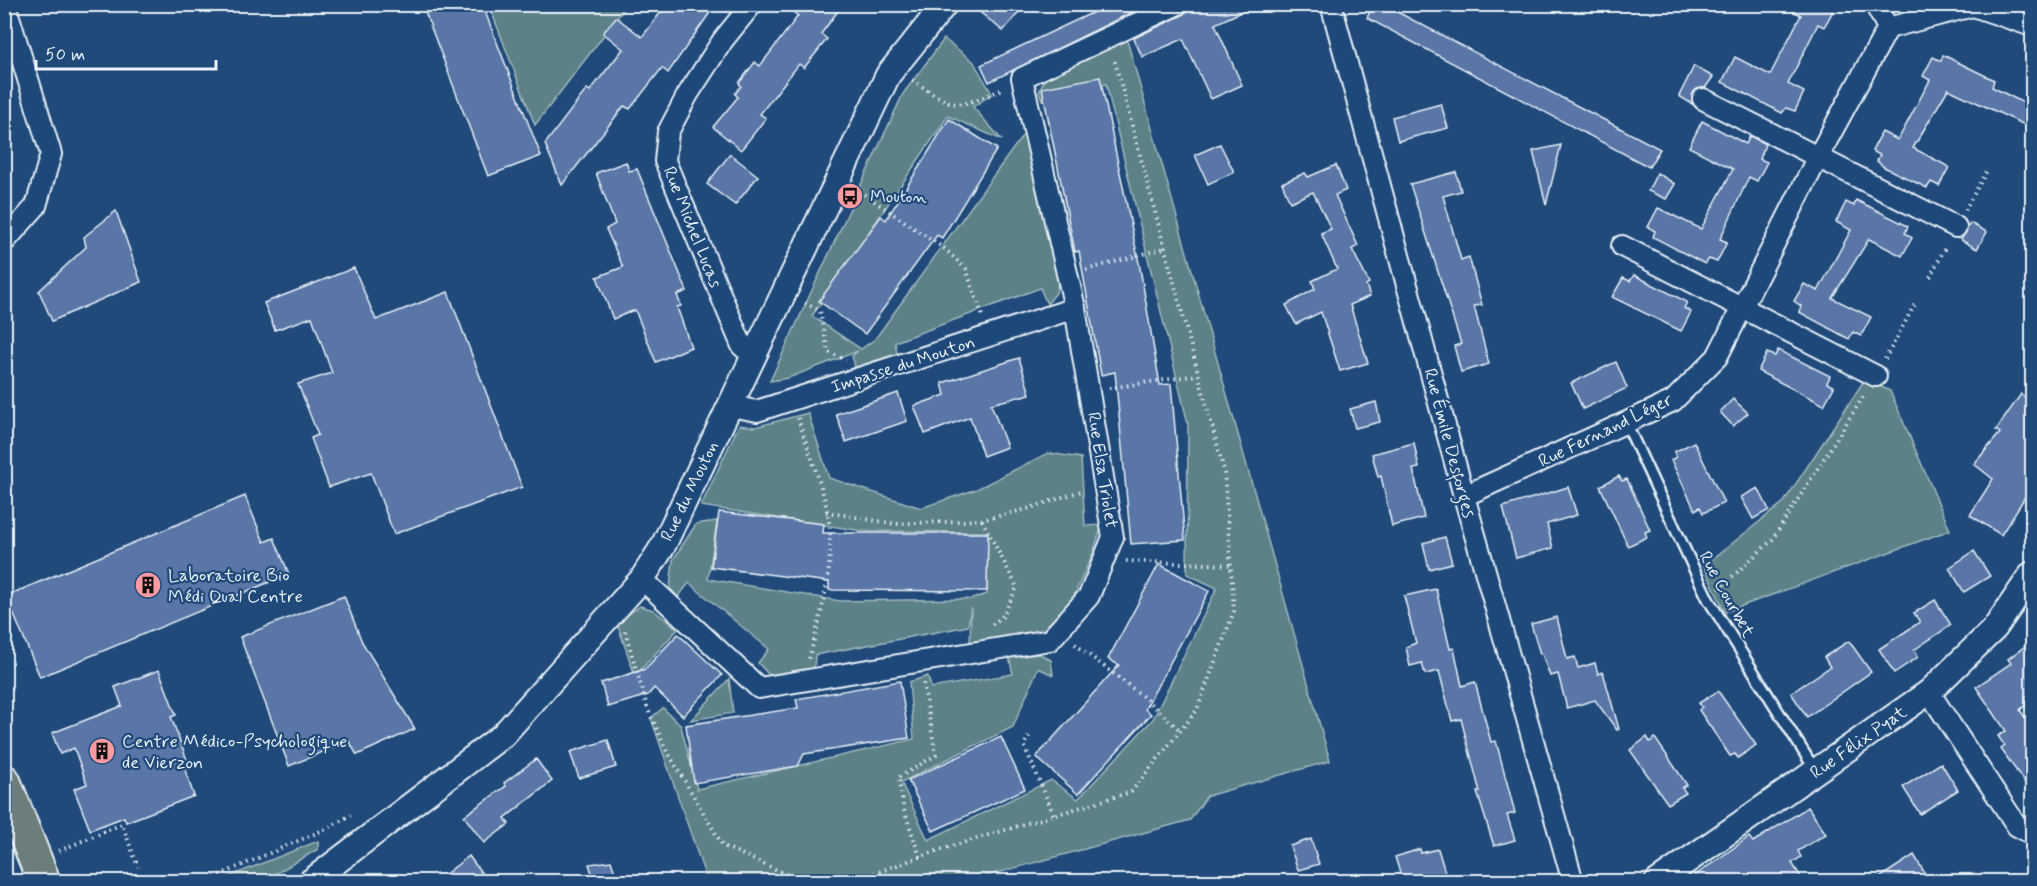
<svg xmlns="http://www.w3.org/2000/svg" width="2037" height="886" viewBox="0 0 2037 886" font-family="Mynerve,sans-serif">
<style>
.green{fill:#5b8186;stroke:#a2b9bf;stroke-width:1.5}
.building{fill:#5a76a6;stroke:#e8f1f8;stroke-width:1.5}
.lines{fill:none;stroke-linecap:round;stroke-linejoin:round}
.service-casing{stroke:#e8f1f8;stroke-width:14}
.minor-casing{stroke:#e8f1f8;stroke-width:24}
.tertiary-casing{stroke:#e8f1f8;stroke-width:28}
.primary-casing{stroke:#e8f1f8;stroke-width:36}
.path{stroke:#e8f1f8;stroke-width:4;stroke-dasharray:1.5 4.5;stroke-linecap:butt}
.service{stroke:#1f4a7a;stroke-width:9}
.minor{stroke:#1f4a7a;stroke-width:20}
.tertiary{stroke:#1f4a7a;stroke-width:24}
.primary{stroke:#6c7e7c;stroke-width:32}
.labels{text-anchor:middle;stroke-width:4.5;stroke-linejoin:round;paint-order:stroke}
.poi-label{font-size:18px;fill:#e8f1f8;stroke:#1f4a7a;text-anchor:start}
.street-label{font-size:18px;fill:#e8f1f8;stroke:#1f4a7a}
</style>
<rect width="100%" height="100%" fill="#1f4a7a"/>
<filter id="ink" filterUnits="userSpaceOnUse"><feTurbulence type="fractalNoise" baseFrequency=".0167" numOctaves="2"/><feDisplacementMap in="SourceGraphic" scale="12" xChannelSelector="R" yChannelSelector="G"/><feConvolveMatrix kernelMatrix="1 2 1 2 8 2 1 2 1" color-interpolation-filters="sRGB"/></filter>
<g filter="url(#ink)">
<g class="green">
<path d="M489,5H627L535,125Z"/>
<path d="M944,39L973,61L992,94L973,107L1002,140L948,116L812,316L861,349L875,339L1026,131L1059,279L1056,293L1047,304L1040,288L895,342L898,358L857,374L852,356L858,351L788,378L770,381L903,94Z"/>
<path d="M1127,40L1330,761L1207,796L1190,820L968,881H707L651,718L663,708L681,726L697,789L914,739L909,682L928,676L931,688L1013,674L1009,657L1040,654L1051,660L1053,675L1038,668L1013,727L901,782L928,840L1051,780L1078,799L1153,719L1217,588L1187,574L1188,424L1106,84L1042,100L1039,92L1045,78Z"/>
<path d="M1865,379L1890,391L1950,530L1725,612L1704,566L1784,502Z"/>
<path d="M808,413L829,478L921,508L977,489L1048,453L1081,458L1085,526L1102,525L1093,553L1072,600L1041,632L970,645L971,607L968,626L815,655L814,673L772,678L758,663L769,649L689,583L678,597L670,588L673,560L696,524L717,521L708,579L840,601L972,599L987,594L986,532L863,531L701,506L739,425L755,427Z"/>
<path d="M640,606L653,610L678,629L635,676L617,623Z"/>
<path d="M729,679L733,713L691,720Z"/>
<path d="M318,841V849L263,881H218Z"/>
</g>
<g class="building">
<path d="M422,4H482L541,156L488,176Z"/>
<path d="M667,4H716L668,73L662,68L630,109L624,106L562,185L545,144L587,89L590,91L623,49L603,33L616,17L642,37Z"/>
<path d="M783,4H843L821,34L827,39L804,68L799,64L760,114L766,118L741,150L713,127L738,97L735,94L741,86L739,83L755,62L760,66L798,16Z"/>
<path d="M970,4H1026L1003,31Z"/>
<path d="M1111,4H1149L989,82L981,65Z"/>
<path d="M1190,4H1258L1215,24L1242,85L1211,99L1183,39L1142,57L1134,38L1183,15Z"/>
<path d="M1373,4H1382L1660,149L1649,167L1367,18Z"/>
<path d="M1779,4H1837L1824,27L1818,24L1788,84L1804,92L1795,111L1786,108L1782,113L1722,82L1735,57L1770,75L1801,15Z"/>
<path d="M1943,55L1994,80L1992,87L2032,107V115L2027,126L1948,89L1913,148L1949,167L1939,186L1931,182L1927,188L1884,167L1877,161L1880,155L1872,151L1882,132L1898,140L1930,80L1923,76L1933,57L1941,61Z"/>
<path d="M1694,66L1713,77L1705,88L1697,89L1693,93L1692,104L1679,96Z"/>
<path d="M1100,77L1140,268L1160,385L1171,384L1185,540L1131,544L1115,372L1101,375L1079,251L1075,252L1042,88Z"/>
<path d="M1441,104L1448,128L1398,141L1392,117Z"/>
<path d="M949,119L997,149L942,238L937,235L865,334L819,301L881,216L886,220Z"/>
<path d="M1702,121L1746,144L1750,136L1765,144L1760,159L1767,162L1757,181L1749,177L1720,239L1727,242L1717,262L1709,259L1705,264L1653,237L1655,231L1648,227L1658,208L1701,229L1733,169L1689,147Z"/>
<path d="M1220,144L1234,172L1208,184L1195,155Z"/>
<path d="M1561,145L1546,205L1533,151Z"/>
<path d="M730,154L758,176L735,205L707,184Z"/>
<path d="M626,162L629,171L637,169L687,291L677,295L681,306L677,307L691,347L656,362L635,310L613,319L597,277L623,267L606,229L615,224L596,173Z"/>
<path d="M1336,165L1346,190L1335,195L1358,246L1352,249L1369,283L1366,285L1370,296L1350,305L1368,363L1340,371L1321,312L1296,324L1286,305L1315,289L1312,281L1337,269L1321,233L1331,229L1313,192L1290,202L1282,183L1305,173L1308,177Z"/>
<path d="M1456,172L1461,191L1443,196L1461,260L1469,257L1482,305L1474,306L1489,364L1461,372L1454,346L1461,344L1410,184Z"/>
<path d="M1657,173L1675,184L1666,199L1648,191Z"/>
<path d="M1856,200L1908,226L1905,233L1912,238L1902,256L1869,239L1832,298L1871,317L1861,336L1853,332L1849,339L1799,312L1801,306L1794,301L1804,284L1818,291L1851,230L1836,222L1846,202L1854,206Z"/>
<path d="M116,211L141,282L52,321L39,291L86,247L84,237Z"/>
<path d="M1970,223L1987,232L1977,249L1961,240Z"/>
<path d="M354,268L376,320L448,292L522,487L394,534L371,473L329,487L311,438L318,435L298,384L332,373L312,317L275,330L264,303Z"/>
<path d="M1634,275L1687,302L1684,308L1691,312L1681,331L1612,297L1623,278L1630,281Z"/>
<path d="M1778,350L1830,376L1827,383L1834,387L1824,405L1758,371L1767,353L1775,356Z"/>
<path d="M1019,358L1030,394L991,404L1007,447L983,456L970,417L925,434L914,406L945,395L942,383Z"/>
<path d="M1616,362L1627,388L1583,409L1571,383Z"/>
<path d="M898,393L907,421L846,442L836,414Z"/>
<path d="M2021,394L2032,402V486L2001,535L1970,515L1993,479L1974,464L2000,433L1996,430Z"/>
<path d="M1733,399L1748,413L1733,426L1720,412Z"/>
<path d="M1376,402L1380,422L1355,428L1350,409Z"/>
<path d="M1694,442L1724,503L1703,513L1700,507L1695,510L1671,460L1676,457L1674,452Z"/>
<path d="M1414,443L1419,468L1413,469L1424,518L1392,526L1381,476L1378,477L1372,454Z"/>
<path d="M1619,476L1622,481L1627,479L1650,530L1645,532L1647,537L1628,546L1600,486Z"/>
<path d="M1568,487L1577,515L1547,524L1553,548L1516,558L1503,507Z"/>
<path d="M1758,488L1769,510L1753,519L1741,497Z"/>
<path d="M245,496L264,542L274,538L289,574L40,677L6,596Z"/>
<path d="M719,512L824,524L823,533H988L987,591L829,590V582L711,567Z"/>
<path d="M1445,537L1452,563L1429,569L1423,543Z"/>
<path d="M1974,551L1990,576L1964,592L1949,568Z"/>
<path d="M1159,564L1209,591L1145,709L1151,714L1078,794L1036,757L1119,665L1108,659Z"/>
<path d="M1436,589L1450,649L1454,648L1462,686L1475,682L1491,742L1496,741L1515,813L1507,815L1515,840L1494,846L1477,792H1480L1461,719L1452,721L1439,671L1425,674L1422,663L1410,666L1406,647L1416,643L1404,596Z"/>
<path d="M344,596L362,642L415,729L357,755L349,741L289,766L240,637Z"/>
<path d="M1935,600L1951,625L1914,650L1918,657L1894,673L1879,649L1920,622L1914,613Z"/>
<path d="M1557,617L1567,659L1575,657L1578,668L1595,663L1598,674L1603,672L1619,729L1617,730L1595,700L1567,708L1558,674L1550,676L1542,654H1540L1531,624Z"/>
<path d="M678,634L722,675L683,716L654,688L648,695L608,707L601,683L645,669Z"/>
<path d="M1849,641L1871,672L1807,717L1791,693L1830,667L1824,657Z"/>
<path d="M2032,641V692L2025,697L2028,703L2020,710L2032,728V793L2001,749L2005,746L1998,736L2006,731L1976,687L2011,663L2008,659Z"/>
<path d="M159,670L176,715L171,717L190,768L185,770L194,796L126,822L124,817L90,830L74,789L87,784L74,748L60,754L52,733L122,706L115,687Z"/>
<path d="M900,681L909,738L804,754L798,766L694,783L686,725L798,708L796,699Z"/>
<path d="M1718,691L1756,745L1738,758L1735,754L1730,756L1699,710L1702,707L1699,703Z"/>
<path d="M1001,737L1025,789L933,831L908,780Z"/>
<path d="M1647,737L1650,742L1655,738L1687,785L1682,788L1686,793L1668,804L1630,750Z"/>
<path d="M608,740L616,767L579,778L570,752Z"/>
<path d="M536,759L552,781L505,818L509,824L484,843L464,816L506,786L504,783Z"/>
<path d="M1941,763L1958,790L1920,814L1903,787Z"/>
<path d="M1808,807L1826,834L1798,851L1801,857L1792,863L1804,882H1686L1749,837L1753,842Z"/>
<path d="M1311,839L1319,864L1298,870L1290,846Z"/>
<path d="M1420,849L1421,853L1438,849L1448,882H1403L1395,857Z"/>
<path d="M1914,855L1930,882H1873Z"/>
<path d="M469,856L488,882H435Z"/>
<path d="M611,861L618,882H595L589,864Z"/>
</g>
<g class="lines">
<defs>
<path id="service" d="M1626,423L1708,599L1815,770"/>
<g id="minor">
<path d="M752,4L723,40L688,94L668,132L665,161L742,346L755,357"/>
<path d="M1331,4L1464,496L1573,882"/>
<path d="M1875,4L1888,28L1973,6L2032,26"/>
<path d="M1703,99L1956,227"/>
<path d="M4,242L36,206L51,154L5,4"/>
<path d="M1622,246L1876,376"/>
<path d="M730,406L757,411L1075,308"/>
<path d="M1464,496L1673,401L1717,357L1819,155L1888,28"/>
<path d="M642,579L759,688L1050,640L1089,596L1113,537L1075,308L1022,78L1178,4"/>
<path d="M1929,692L2017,826L2032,834"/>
</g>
<g id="tertiary">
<path d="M310,882L503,735L642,579L663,546L888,75L945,4"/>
<path d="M1657,882L1929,692L1995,628L2032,574"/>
</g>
<path id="primary" d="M4,781L44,882"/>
</defs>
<use href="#service" class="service-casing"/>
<use href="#minor" class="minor-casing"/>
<use href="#tertiary" class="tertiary-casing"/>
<use href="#primary" class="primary-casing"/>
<g class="path">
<path d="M912,80C958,110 952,110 1003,89"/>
<path d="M859,191L945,249L966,269L983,318"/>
<path d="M1965,210L1988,169"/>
<path d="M1086,270L1165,248"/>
<path d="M1930,277L1946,246"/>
<path d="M805,303L820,311L828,352L846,360"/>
<path d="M1885,359L1915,304"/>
<path d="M1109,388L1198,375"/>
<path d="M798,418C809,455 828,495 830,533C832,576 820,618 809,659"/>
<path d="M826,512L895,524L982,520L1027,509L1084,490"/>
<path d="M982,520L1017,587L1003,616L989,627"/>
<path d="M1126,561L1231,565"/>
<path d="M1719,589L1772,540L1865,394"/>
<path d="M625,631L648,710L667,751L723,846L804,882"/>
<path d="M1075,644L1141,695L1181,731"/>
<path d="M1029,736L1024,745L1054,815"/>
<path d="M59,851L122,824L138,867"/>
<path d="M920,857L904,810L898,778L936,755L923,682"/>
<path d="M203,882L328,828L351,815"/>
<path d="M851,882L939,850L1131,792L1197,710L1234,611L1224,470L1114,58"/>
</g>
<use href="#service" class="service"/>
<use href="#minor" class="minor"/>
<use href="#tertiary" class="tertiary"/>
<use href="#primary" class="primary"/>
</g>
</g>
<defs>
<symbol id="bus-disc" viewBox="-11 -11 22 22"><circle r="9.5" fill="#ff9aa2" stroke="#1f4a7a"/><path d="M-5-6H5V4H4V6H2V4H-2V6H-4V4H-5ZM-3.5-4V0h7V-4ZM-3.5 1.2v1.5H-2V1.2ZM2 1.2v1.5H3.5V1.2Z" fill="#111"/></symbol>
<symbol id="building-disc" viewBox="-11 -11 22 22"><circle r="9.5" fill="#ff9aa2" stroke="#1f4a7a"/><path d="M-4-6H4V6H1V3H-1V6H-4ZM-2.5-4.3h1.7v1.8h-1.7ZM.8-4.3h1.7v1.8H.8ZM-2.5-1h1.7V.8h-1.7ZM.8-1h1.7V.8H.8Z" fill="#111"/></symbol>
</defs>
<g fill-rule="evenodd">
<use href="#bus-disc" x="835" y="181" width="30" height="30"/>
<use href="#building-disc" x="133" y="570" width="30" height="30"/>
<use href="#building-disc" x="87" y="736" width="30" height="30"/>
</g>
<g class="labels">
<g class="poi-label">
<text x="870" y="202">Mouton</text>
<text x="168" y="581">Laboratoire Bio<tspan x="168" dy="21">Médi Qual Centre</tspan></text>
<text x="122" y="747">Centre Médico-Psychologique<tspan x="122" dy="21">de Vierzon</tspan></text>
</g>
<g class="street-label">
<text transform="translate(693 227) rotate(68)" y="6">Rue Michel Lucas</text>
<text transform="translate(903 364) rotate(-18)" y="6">Impasse du Mouton</text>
<text transform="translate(1605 430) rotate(-26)" y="6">Rue Fernand Léger</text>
<text transform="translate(1450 443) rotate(75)" y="6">Rue Émile Desforges</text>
<text transform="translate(1103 470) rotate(81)" y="6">Rue Elsa Triolet</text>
<text transform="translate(689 491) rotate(-64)" y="6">Rue du Mouton</text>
<text transform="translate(1727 594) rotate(61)" y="6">Rue Courbet</text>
<text transform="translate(1858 742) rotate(-35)" y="6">Rue Félix Pyat</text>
</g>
</g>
<rect width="2037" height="886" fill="none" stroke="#1f4a7a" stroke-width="24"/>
<rect x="12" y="12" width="2013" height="862" fill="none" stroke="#e8f1f8" stroke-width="2" filter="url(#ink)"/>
<path d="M36 60v9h180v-9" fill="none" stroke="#e8f1f8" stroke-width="3"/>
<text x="45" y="60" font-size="18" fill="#e8f1f8" stroke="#1f4a7a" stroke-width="4.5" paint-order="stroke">50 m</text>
</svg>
